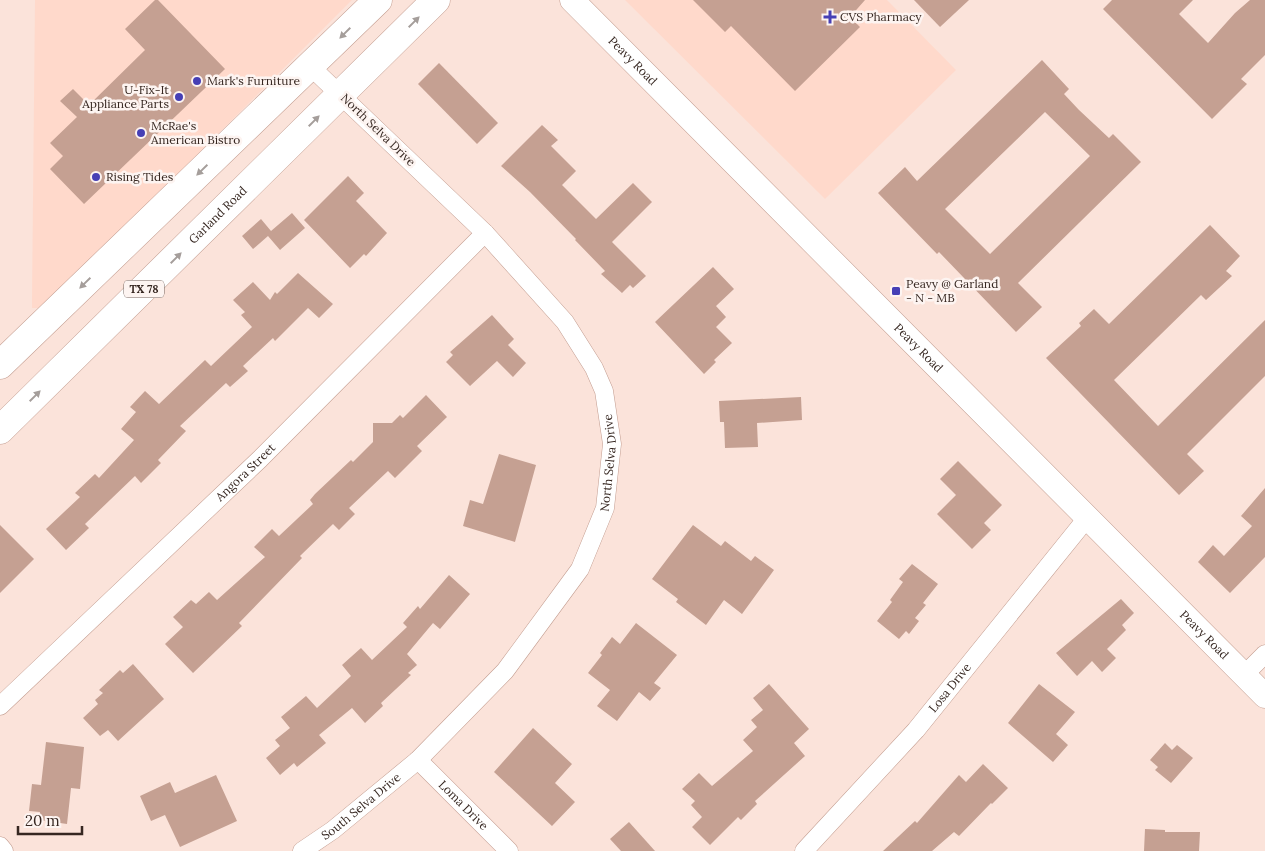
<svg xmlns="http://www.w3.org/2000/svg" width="1265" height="851" viewBox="0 0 1265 851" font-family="Lora,serif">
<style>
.built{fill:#ffd9cb}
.building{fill:#c5a092;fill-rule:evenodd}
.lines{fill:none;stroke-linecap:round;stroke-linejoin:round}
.street-casing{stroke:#c39d90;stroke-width:19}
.secondary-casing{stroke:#c39d90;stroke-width:25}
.primary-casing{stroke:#c39d90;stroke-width:29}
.street{stroke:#fff;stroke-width:18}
.secondary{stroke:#fff;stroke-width:24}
.primary{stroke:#fff;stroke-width:28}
.oneway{fill:#a59e9b}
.poi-dot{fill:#463fb5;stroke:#fdf4f1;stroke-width:2}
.labels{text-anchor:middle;stroke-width:5;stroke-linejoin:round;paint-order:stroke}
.shield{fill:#fdf4f1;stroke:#72645f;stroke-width:1}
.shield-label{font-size:11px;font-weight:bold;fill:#362721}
.poi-label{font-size:12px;fill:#362721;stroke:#fdf4f1;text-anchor:start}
.street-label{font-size:12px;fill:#362721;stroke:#fdf4f1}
</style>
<rect width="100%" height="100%" fill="#fbe3da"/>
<g class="built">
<path d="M35,0H352L44,308H32V299Z"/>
<path d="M625,0H887L956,70L825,199Z"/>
</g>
<g class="building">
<path d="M155,0H158L225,69L84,204L50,169L63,156L50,143L77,117L60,101L73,89L89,105L145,50L125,29Z"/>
<path d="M693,0H865L850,17L860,27L795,91L731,26L725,32Z"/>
<path d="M914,0H969L940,27Z"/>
<path d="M1112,0H1193L1179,14L1208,43L1235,13L1250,0H1265V55L1241,79L1247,84L1212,119L1103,9Z"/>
<path d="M1042,60L1069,89L1064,94L1079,110L1109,138L1113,134L1141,162L1018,283L1042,307L1016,332L939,252L937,254L878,193L905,167L917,181ZM1045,112L1090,156L990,254L945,209Z"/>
<path d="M439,63L498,123L477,144L418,84Z"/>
<path d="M542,125L558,140L551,146L576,171L562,185L596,219L633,183L652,202L612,242L646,276L633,288L630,285L622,293L601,274L605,271L575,240L576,239L530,192L501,166Z"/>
<path d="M348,176L364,193L356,201L387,233L366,256L364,254L350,268L304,220Z"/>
<path d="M292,213L305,228L280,250L268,236L253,249L242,236L261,219L271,231Z"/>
<path d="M1210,225L1240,256L1226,271L1232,276L1206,300L1201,295L1114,380L1158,426L1265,320V376L1187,454L1204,471L1179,495L1046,358L1081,326L1079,323L1094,309L1109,324Z"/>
<path d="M713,267L734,289L716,306L726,317L716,327L732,343L714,360L716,362L704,374L655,322Z"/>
<path d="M298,273L333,304L319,318L308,308L275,341L273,338L243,366L248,371L230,387L226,383L180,426L186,431L158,460L161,463L141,483L135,476L85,524L89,528L66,550L46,529L80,497L75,493L95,474L99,478L134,440L121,429L136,412L130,407L145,391L159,404L205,360L211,366L252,327L241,315L245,312L233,300L253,282L270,300L275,292L277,294Z"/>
<path d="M492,315L514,339L508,345L526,363L513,377L497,361L470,386L446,362L453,355L450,352Z"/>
<path d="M426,395L447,417L417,446L422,451L395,478L388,471L349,508L355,514L339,530L333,524L300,556L302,558L239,623L242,626L193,673L165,644L183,627L173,617L191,600L196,604L209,592L217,600L265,557L254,547L272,529L279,536L313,504L310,500L315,494L351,460L353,462L373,442V423H392L400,415L403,418Z"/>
<path d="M801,397L802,420L757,423L758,447L725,448L724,422H720L719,401Z"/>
<path d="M499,454L536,465L515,542L463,526L470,500L483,504Z"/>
<path d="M958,461L1002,505L984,523L991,530L972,549L937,514L956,495L940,479Z"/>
<path d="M1265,488V557L1230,593L1198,562L1213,545L1224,556L1252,526L1241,516Z"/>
<path d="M0,525L34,559L0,593Z"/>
<path d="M693,525L721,546L725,541L751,561L755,556L774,570L742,614L724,600L706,625L676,602L678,599L652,579Z"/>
<path d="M912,564L938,584L923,603L926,605L915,618L919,621L909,634L906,631L899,639L877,621L892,602L890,600L903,582L899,579Z"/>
<path d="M449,575L470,594L440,629L433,623L407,654L417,665L408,673L411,675L381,703L383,706L365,723L352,708L319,735L326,743L297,767L294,763L280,775L266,758L280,746L275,740L290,728L281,717L306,696L317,708L351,676L342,665L361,648L372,660L407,627L403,623L418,606L420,609Z"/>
<path d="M1121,599L1134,613L1122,625L1126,630L1107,649L1116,658L1102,672L1092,661L1077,676L1056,653Z"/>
<path d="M636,623L677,655L654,683L661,688L650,701L639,692L617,721L597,706L610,690L588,673L602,655L600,653L612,637L620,644Z"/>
<path d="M133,664L164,699L118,741L108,730L100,736L83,718L98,704L95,700L103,693L99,690L120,670L123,673Z"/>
<path d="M769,684L809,729L794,743L805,756L755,801L757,804L741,820L738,817L710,845L692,827L702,817L691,805L695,801L682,789L699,773L712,786L753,751L743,740L757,727L751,720L763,710L753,698Z"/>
<path d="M1039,684L1075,712L1056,734L1068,745L1053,762L1008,723Z"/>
<path d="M533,728L572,764L555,783L575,802L552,826L494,772Z"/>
<path d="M46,742L84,747L80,789L71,788L67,824L39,820L40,812L29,811L32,784L41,785Z"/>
<path d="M1165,743L1172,750L1177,745L1193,758L1171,783L1155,770L1158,767L1150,760Z"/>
<path d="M983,764L1008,788L992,804L991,803L959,836L954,832L932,851H883L915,821L917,823L959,775L966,782Z"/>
<path d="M216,775L237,821L180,847L165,815L151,821L140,796L170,782L175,793Z"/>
<path d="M629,822L655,851H621L610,839Z"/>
<path d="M1145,829L1165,830V832H1200L1199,851H1144Z"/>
</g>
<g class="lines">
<defs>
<g id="street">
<path d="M1244,675L1265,654"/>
<path id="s1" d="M0,706L260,459L485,233"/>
<path id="s2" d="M418,760L509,851"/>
<path d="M0,846L4,851"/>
<path id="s3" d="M302,851L333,830L418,760L505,671L580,569L605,508L612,444L604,391L594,368L565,322L485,233L311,67"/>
<path id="s4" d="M804,851L916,730L1087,518"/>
</g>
<g id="secondary">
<path id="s5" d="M572,0L1265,696"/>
</g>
<g id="primary">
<path d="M0,365L378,0"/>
<path id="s6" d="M0,430L436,0"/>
</g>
</defs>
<use href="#street" class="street-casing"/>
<use href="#secondary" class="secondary-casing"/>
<use href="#primary" class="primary-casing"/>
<use href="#street" class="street"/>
<use href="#secondary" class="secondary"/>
<use href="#primary" class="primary"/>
</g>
<defs><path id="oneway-solid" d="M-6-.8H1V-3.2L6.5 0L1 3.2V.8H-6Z" transform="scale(1.25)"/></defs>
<g class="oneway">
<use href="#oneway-solid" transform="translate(414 22) rotate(-45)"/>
<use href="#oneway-solid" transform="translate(345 33) rotate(135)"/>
<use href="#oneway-solid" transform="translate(314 121) rotate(-45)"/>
<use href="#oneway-solid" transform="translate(202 170) rotate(136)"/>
<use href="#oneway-solid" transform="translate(176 258) rotate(-45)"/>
<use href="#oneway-solid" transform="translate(85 283) rotate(136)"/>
<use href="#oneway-solid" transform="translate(35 396) rotate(-45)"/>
</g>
<g class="poi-dot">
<path d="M827.5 9.5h5v5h5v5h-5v5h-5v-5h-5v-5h5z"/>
<circle cx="197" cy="81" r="5"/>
<circle cx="179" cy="97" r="5"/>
<circle cx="141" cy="133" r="5"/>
<circle cx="96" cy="177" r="5"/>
<rect x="891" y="286" width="10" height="10" rx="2.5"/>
</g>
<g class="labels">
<rect class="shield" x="124" y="280.5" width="40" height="17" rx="4"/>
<g class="shield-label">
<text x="144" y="293">TX 78</text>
</g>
<g class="poi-label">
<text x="840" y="21">CVS Pharmacy</text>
<text x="207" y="85">Mark's Furniture</text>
<text x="169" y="94" text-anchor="end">U-Fix-It<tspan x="169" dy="14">Appliance Parts</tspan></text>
<text x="151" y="130">McRae's<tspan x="151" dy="14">American Bistro</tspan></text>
<text x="106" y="181">Rising Tides</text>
<text x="906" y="288">Peavy @ Garland<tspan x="906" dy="14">- N - MB</tspan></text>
</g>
<g class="street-label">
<text dy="4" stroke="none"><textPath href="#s5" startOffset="86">Peavy Road</textPath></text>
<text transform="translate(378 130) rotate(44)" y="4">North Selva Drive</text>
<text dy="4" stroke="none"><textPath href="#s6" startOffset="306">Garland Road</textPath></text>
<text dy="4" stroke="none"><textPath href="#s5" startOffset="491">Peavy Road</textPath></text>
<text dy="4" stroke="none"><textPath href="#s3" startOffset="510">North Selva Drive</textPath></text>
<text dy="4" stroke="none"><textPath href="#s1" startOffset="339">Angora Street</textPath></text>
<text dy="4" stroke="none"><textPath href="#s5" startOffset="896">Peavy Road</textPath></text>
<text dy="4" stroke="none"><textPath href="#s4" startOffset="219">Losa Drive</textPath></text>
<text dy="4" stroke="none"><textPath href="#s2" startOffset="64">Loma Drive</textPath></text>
<text dy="4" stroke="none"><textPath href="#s3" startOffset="74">South Selva Drive</textPath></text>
</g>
</g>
<path d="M18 826v8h64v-8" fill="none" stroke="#362721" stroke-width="2.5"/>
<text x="25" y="826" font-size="15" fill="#362721" stroke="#fdf4f1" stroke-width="4" paint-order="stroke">20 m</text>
</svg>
